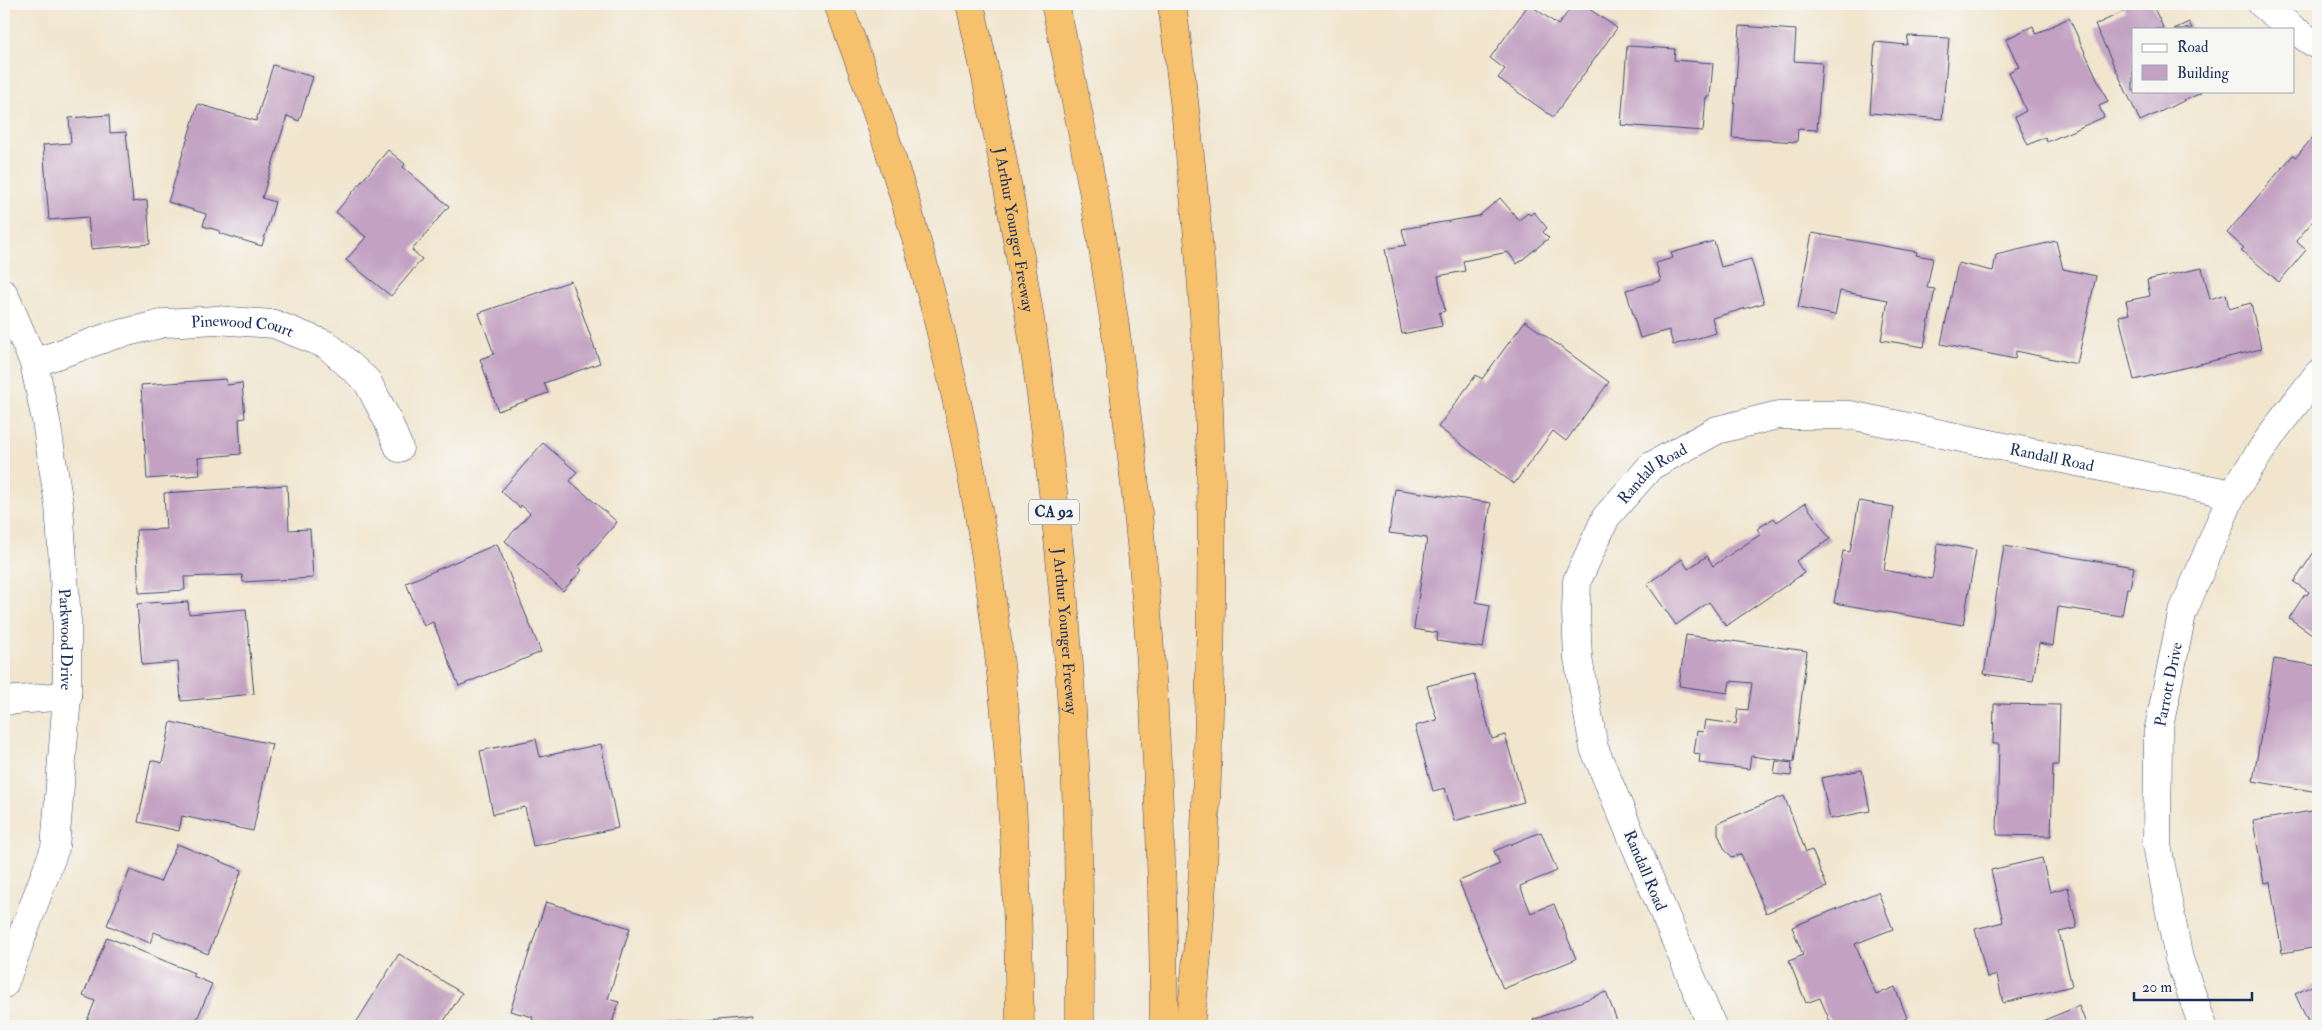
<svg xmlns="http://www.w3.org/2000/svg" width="2322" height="1030" viewBox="0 0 2322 1030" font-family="'IM FELL Double Pica',serif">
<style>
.building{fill:#c2a1c2}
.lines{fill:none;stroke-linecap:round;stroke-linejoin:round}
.minor-casing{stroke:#3b4a6f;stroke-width:29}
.motorway-casing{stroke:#3b4a6f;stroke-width:29}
.minor{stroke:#fff;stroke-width:28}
.motorway{stroke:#f7c06c;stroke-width:28}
.labels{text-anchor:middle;stroke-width:4.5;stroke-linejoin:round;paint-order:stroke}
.shield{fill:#f6f6f2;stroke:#5d6b8a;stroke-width:1}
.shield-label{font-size:15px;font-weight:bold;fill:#1b2f5e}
.street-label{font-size:16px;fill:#1b2f5e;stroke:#f6f6f2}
</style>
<rect width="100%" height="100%" fill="#f6f6f2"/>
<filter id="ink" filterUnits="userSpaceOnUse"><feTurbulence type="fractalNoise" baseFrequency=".02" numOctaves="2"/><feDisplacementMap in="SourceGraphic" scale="10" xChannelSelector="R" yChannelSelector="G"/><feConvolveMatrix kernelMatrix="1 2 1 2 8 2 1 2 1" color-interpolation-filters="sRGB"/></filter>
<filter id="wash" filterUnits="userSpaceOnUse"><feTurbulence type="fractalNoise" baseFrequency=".0096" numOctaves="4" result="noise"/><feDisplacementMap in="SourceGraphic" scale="20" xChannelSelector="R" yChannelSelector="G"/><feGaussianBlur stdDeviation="1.12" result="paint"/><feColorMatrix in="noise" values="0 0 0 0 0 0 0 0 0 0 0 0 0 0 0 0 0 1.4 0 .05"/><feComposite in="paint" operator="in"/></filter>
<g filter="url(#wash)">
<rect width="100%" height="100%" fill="#f1e5cd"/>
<g id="blocks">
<g class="building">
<path d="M1529,4L1558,25L1574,4H1582L1617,28L1553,117L1498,78L1505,69L1490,58Z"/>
<path d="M2126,4H2152L2164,29H2133V91H2200L2201,93L2140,121L2095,25L2125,11L2123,5Z"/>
<path d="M2069,18L2108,102L2099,106L2104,117L2047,142L2045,137L2028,145L2015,117L2026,111L2009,72L2019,67L2006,39L2033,26L2036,34Z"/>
<path d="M2189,22L2192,29H2174Z"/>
<path d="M1740,26L1796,30L1794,61L1822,63L1817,130L1798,129L1797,142L1732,138Z"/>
<path d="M1908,36L1949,38L1942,119L1870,113L1875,42L1907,45Z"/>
<path d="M1627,46L1675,49L1674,60L1713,63L1710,97H1706L1703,131L1621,125Z"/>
<path d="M273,65L313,77L299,121L287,116L262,198L275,202L262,246L219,233L220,231L203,226L206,214L168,202L198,104L256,121Z"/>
<path d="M109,115L110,133L126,132L133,202L147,200L150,244L91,249L88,217L49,220L43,145L71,143L69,118Z"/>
<path d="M2318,131V215L2296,241L2306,250L2279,282L2241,250L2244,248L2227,233L2293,155L2296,157Z"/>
<path d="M388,150L405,164L403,167L449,206L412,250L422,259L391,296L346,260L366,237L336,212Z"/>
<path d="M1500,198L1519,220L1528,213L1530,215L1534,212L1547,228L1543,232L1549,238L1517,264L1508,252L1463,261L1465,271L1438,276L1445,311L1439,313L1442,326L1402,334L1385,249L1406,245L1402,229L1479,216Z"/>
<path d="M1812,233L1917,252L1916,255L1933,258L1927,288L1935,289L1924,347L1881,340L1888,300L1840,291L1835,315L1798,308Z"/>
<path d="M1714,241L1721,267L1751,259L1764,303L1712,318L1716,333L1673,345L1669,330L1640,338L1626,290L1661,281L1656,263L1673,258L1671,253Z"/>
<path d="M2056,241L2063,269L2096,276L2077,364L2016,351L2015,359L1941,344L1958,263L1993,271L1996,255Z"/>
<path d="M2202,268L2210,299L2226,294L2229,309L2251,303L2261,349L2134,380L2119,316L2129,314L2126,301L2150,296L2147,280Z"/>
<path d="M571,281L600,363L544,383L548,393L498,411L480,359L494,354L479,313Z"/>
<path d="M1525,321L1609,382L1566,441L1553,431L1514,484L1438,427L1476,375L1482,379Z"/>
<path d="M226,379L227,385L242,383L245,418L239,419L241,454L198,458L200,475L147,479L141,385Z"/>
<path d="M543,443L577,472L570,481L617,522L578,567L582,570L563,591L505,541L530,513L521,505L520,508L501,491Z"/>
<path d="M287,485L289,530L310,529L313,578L243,582L242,575L184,577L185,590L139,593L136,530L166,529L164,493Z"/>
<path d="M1395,489L1491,503L1476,602L1490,605L1483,648L1437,641L1438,633L1414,629L1427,538L1389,533Z"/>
<path d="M1859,501L1894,507L1884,570L1932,579L1938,543L1976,550L1963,625L1834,603L1843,551L1850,552Z"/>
<path d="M1805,503L1830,539L1796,561L1804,573L1726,626L1709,602L1676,625L1647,584L1682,559L1688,569L1707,556L1713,566L1761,534L1757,529L1774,518L1777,522Z"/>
<path d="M497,544L541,652L459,686L433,622L424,626L406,583Z"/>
<path d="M2004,546L2134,567L2130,588H2127L2122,616L2058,607L2053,646L2039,643L2033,681L1984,674Z"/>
<path d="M2318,546V638L2289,618L2305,594L2307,595L2309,592L2294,582Z"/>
<path d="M161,602L162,604L188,602L189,614L246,609L254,694L181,701L178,662L142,665L137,604Z"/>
<path d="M1686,635L1807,651L1794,762L1751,756L1749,769L1699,763L1700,754L1694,753L1697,731L1703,732L1705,720L1736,724L1738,709L1748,710L1752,683L1730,681L1728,693L1679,686Z"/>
<path d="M2274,659L2318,666V792L2253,781Z"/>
<path d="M1474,674L1492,739L1505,735L1524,802L1454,821L1445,788L1433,791L1415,726L1437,720L1427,686Z"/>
<path d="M1994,704L2060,705L2058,765H2053L2051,836L1997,835L1999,744H1993Z"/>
<path d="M171,722L272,744L253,831L182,816L179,831L138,822L151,760L162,763Z"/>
<path d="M536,739L540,757L601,744L618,828L533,846L525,807L493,814L480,751Z"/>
<path d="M1776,761L1792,763L1791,776L1774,774Z"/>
<path d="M1862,770L1870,811L1830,819L1821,778Z"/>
<path d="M1784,796L1806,852L1812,850L1827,887L1766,913L1741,854L1732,857L1725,850L1718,834V823Z"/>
<path d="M2318,810V947L2282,953L2270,882L2264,883L2253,821Z"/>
<path d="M1541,832L1557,871L1520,886L1531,913L1554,904L1576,959L1503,989L1459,881L1500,864L1494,851Z"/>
<path d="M177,844L242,870L208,954L154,932L150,943L107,925L130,870L160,882Z"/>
<path d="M2042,858L2050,892L2068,887L2077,928L2059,932L2072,986L2003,1003L1997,975L1987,978L1975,929L2003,922L1991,870Z"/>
<path d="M1878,892L1893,929L1855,944L1876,995L1895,987L1907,1018L1887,1026H1832L1820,998L1806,1003L1789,961L1803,955L1792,927Z"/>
<path d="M546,902L630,928L608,999L619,1002L611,1026H550L532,1021L533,1017L510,1011Z"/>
<path d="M107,937L194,973L193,976L212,984L194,1026H85L95,1001L83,996Z"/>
<path d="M399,954L462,993L442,1024L445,1026H354Z"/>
<path d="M2318,983V1026H2310L2295,994Z"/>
<path d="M1606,992L1619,1026H1535L1533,1020Z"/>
<path d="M2079,1006L2087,1026H2030Z"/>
<path d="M751,1017L752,1026H661V1025Z"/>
</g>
</g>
</g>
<g filter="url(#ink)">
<use href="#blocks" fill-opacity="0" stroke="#3b4a6f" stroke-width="1"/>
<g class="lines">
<defs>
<g id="minor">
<path d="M2262,4L2293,29"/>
<path d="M2293,29L2318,46"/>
<path id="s1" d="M4,294L34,363L46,421L59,505L67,621V696L55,848L4,984"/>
<path id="s2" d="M34,363L111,336L165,323L216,320L274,324L327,345L367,381L387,419L399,448"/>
<path d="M4,701L67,696"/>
<path id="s3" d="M1712,1026L1594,748L1578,658L1576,612L1577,581L1606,517L1651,466L1717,430L1778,415H1850L2232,494"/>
<path id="s4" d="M2203,1026L2179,959L2157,845L2158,732L2182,614L2232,494L2274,431L2318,374"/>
</g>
<g id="motorway">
<path d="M838,4C916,208 971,422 997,639C1013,767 1018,897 1020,1026"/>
<path id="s5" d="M970,4C1024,241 1059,483 1073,726C1079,826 1080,926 1080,1026"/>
<path d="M1055,4C1132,339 1163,683 1164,1026"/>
<path d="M1172,4C1191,148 1206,294 1210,440C1213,531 1211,622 1209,713C1206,818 1202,922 1190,1026"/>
</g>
</defs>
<use href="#minor" class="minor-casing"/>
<use href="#motorway" class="motorway-casing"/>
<use href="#minor" class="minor"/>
<use href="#motorway" class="motorway"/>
</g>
</g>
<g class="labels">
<rect class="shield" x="1029" y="499.5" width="50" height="25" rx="4"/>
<g class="shield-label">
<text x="1054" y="517">CA 92</text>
</g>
<g class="street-label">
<text dy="6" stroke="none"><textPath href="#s5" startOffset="230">J Arthur Younger Freeway</textPath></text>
<text dy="6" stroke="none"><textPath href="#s2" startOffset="215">Pinewood Court</textPath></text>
<text dy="6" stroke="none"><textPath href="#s3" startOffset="1025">Randall Road</textPath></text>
<text dy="6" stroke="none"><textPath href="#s3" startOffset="605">Randall Road</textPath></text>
<text dy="6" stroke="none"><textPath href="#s5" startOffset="635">J Arthur Younger Freeway</textPath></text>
<text dy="6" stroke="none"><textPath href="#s1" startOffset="354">Parkwood Drive</textPath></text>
<text dy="6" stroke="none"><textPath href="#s4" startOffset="349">Parrott Drive</textPath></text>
<text transform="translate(1646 870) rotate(67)" y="6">Randall Road</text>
</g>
</g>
<rect width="2322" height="1030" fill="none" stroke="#f6f6f2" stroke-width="20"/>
<rect x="2132" y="28" width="162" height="65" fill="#f6f6f2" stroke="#9ea6b7"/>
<rect x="2142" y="44" width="25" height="8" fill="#ffffff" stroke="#9ea6b7"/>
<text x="2177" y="52" font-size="15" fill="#1b2f5e">Road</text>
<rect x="2142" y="65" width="25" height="15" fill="#c2a1c2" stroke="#9ea6b7"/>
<text x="2177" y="78" font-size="15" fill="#1b2f5e">Building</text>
<path d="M2134 992v8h118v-8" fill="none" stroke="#1b2f5e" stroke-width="2.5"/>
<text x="2142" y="992" font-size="15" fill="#1b2f5e" stroke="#f6f6f2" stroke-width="4" paint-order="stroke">20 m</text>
</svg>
